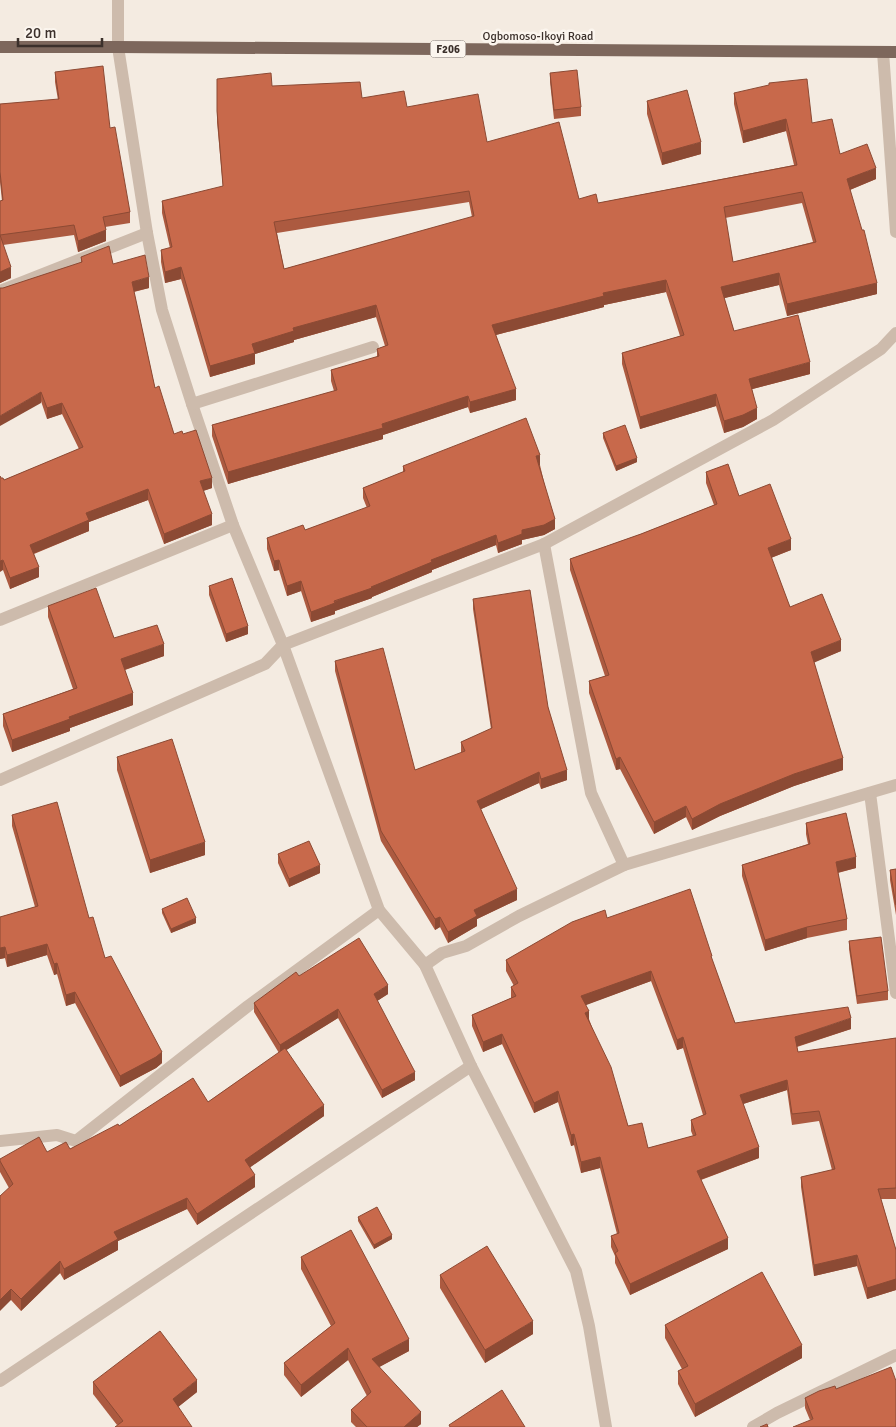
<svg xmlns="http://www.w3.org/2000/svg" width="896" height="1427" viewBox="0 0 896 1427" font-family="Signika,sans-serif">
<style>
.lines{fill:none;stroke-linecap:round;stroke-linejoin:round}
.street{stroke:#cdbbac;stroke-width:12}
.primary{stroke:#7d675c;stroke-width:12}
.wall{fill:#ac5a40;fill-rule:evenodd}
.shaded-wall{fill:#8c4a34}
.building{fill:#c8694b;stroke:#8c4a34;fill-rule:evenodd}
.labels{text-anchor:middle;stroke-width:5;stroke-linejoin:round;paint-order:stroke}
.shield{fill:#fbf5ee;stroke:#756b66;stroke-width:1}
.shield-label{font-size:11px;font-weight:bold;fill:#3b302b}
.street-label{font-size:12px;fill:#3b302b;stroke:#fbf5ee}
</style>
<rect width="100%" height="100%" fill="#f4ebe1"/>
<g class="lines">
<g class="street">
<path d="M118,0V47L147,233L162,310L192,404L233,525L283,645L379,910L425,965L471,1066L576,1271L589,1326L606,1427"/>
<path d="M883,52L896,232"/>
<path d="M0,291L147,233"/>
<path d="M192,404L373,347"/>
<path d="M544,544L591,793L624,865"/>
<path d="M0,620L233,525"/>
<path d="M0,780L265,664L283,645L544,544L773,420L881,349L896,333"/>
<path d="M870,793L896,993"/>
<path d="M425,965L442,953L466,946L519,916L624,865L896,785"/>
<path d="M0,1141L57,1135L76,1141L248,1006L379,910"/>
<path d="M0,1381L471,1066"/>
<path d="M753,1427L777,1413L896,1355"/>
</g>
<path class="primary" d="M0,47H118L896,52"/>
</g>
<g class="wall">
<path d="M55,72L110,128L130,212V223L105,227L106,241L78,252L74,235L3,245L11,278L0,283V201H2L0,182V104L58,100L55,82Z"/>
<path d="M550,73L581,107V116L554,119L550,82Z"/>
<path d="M217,79L362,98L407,107L487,142L579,199L598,203L794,165L786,131L743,143L734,104V93L812,123L840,154L876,179L850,190L877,294L787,316L779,285L724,298L734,331L810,374L752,389L757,419L743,427L724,433L716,406L640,429L622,364V353L680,336L666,292L604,305V307L496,335L516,400L470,413L468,407L383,435V439L228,484L212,436V425L334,391L331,381V370L377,357V349L385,346L376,317L294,340V342L255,354V364L210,377L181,279L165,283L161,262V250L170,248L162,213V201L223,187L217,122ZM469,202L472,217L284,269L277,233ZM802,203L813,242L733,262L725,218Z"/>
<path d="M647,101L701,154L662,165L647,114Z"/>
<path d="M81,257L113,264L149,288L134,292L155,388L174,434H183L212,488L203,491L212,525L164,544L148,500L89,522V531L34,554L39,577L10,589L3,570L1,478L4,480L79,449L62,414L47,419L3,288L81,263Z"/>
<path d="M603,433L637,462L616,471L603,438Z"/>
<path d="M540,465L555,529L544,535L522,540V544L498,553L496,545L432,570V572L372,597V598L335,611V614L311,622L301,591L287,596L279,570L274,571L267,549V538L305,530L367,508L363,498V488L403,472V466Z"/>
<path d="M706,472L739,496L791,550L771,558L790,607L841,651L814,662L843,770L794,786L720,816L692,830L686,817L654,834L620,769L616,770L589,693V681L605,676L570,570V559L641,534L714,505L706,483Z"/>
<path d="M209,586L248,634L226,642L209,595Z"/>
<path d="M473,599L548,707L567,780L541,789L539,783L481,809L517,900L477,919V926L448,943L440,927L435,930L381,841L335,671V661L415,770L461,753V742L491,729L473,609Z"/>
<path d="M48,606L114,638L164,656L125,670L133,705L70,728V731L12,752L3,726V714L73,689L48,617Z"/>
<path d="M117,757L205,855L150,873L117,770Z"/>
<path d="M12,815L89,918L105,958L162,1063L156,1068L120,1087L75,1003L66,1006L57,974L54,975L47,955L7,967L5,958L0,959V917L35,907L12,826Z"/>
<path d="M806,823L856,868L838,873L847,919V930L807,938L765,951L742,876V865L808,844L806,834Z"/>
<path d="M278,854L320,873L289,887L278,863Z"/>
<path d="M896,869V915L890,880V870Z"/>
<path d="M162,909L196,923L171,933L162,913Z"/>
<path d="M607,918L712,960L735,1023L851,1029L797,1047L798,1052L896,1038V1199H881L896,1250V1290L867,1299L857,1266L814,1276L801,1187V1177L832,1170L819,1121L792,1125L787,1090L743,1104L759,1158L701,1180L728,1249L630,1295L615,1263V1256L611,1247V1236L617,1234L600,1168L581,1173L574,1145L571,1146L558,1102L534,1113L502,1044L483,1052L472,1026V1015L511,998V987L514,986L506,971V960ZM651,981L677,1050L683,1048L703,1115L691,1120V1131L693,1136L648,1148L628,1126L589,1019L585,1005Z"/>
<path d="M849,941L888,991V1000L857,1004L849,949Z"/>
<path d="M299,976L388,994L377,1001L415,1080L382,1098L338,1018L286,1050L324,1116L250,1167L255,1187L197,1225L187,1209L118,1241V1250L64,1280L60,1273L21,1311L11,1300L9,1188L0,1172V1159L70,1149L119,1126L208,1102L279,1053L254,1012V1003Z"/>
<path d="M358,1217L392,1239L374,1249L358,1221Z"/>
<path d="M301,1257L409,1351L379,1367L421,1424L417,1427H356L351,1422V1410L367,1396L348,1360L301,1397L284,1375V1363L331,1326L301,1269Z"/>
<path d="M440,1275L533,1334L485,1363L440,1288Z"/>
<path d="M665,1325L802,1358L695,1417L678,1384V1371L682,1369L665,1338Z"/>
<path d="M896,1381L810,1420L805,1408V1398L836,1389Z"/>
<path d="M93,1382L197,1392L178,1407L117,1425L93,1394Z"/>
</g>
<g class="shaded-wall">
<path d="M786,119V131L743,143V131Z"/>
<path d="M701,142V154L662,165V153Z"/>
<path d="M876,168V179L847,191V179Z"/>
<path d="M106,230V241L78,252V241Z"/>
<path d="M11,267V278L0,283V272Z"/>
<path d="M181,267V279L165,283V272Z"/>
<path d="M779,273V285L721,299V287Z"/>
<path d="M149,277V288L132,292V282Z"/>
<path d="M666,280V292L604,305V307L492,336V325L603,293Z"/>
<path d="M877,283V294L787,316V304Z"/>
<path d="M376,305V317L294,340V342L255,354V364L210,377V366L252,344L293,328Z"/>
<path d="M810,362V374L749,390V379Z"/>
<path d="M516,389V400L470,413V402Z"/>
<path d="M41,392V403L0,426V416Z"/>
<path d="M716,394V406L640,429V417Z"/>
<path d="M468,396V407L383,435V439L228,484V472L382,424Z"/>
<path d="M62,403V414L47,419V408Z"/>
<path d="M757,408V419L743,427L724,433V421Z"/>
<path d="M540,455V465L536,467V456Z"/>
<path d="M637,458V462L616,471V466Z"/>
<path d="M212,478V488L200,492V481Z"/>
<path d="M148,489V500L89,522V531L30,555V545L86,513Z"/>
<path d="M212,514V525L164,544V534Z"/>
<path d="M555,519V529L544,535L522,540V544L498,553V543L522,530Z"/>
<path d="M496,535V545L432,570V572L372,597V598L335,611V614L311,622V612L431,560Z"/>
<path d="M791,539V550L768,559V548Z"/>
<path d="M3,560V570L0,572V561Z"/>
<path d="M279,560V570L274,571V561Z"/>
<path d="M39,567V577L10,589V578Z"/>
<path d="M301,581V591L287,596V586Z"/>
<path d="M248,626V634L226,642V634Z"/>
<path d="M841,640V651L811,664V652Z"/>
<path d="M164,644V656L121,671V659Z"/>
<path d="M133,693V705L70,728V731L12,752V740L69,717Z"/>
<path d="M620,757V769L616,770V759Z"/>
<path d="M843,758V770L794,786L720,816L692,830V819L720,804L794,774Z"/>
<path d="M567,770V780L541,789V779Z"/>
<path d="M539,772V783L477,811V801Z"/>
<path d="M686,806V817L654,834V822Z"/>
<path d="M205,842V855L150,873V860Z"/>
<path d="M856,857V868L836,873V862Z"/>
<path d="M320,865V873L289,887V879Z"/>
<path d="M517,889V900L477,919V926L448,943V932L474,910Z"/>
<path d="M440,917V927L435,930V919Z"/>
<path d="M196,918V923L171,933V929Z"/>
<path d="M807,927V938L765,951V940Z"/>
<path d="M47,944V955L7,967V955Z"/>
<path d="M5,947V958L0,959V948Z"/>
<path d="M57,963V974L54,975V964Z"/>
<path d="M651,971V981L581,1007V996Z"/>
<path d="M388,985V994L374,1003V994Z"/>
<path d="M75,992V1003L66,1006V995Z"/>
<path d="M338,1009V1018L280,1054V1045Z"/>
<path d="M589,1011V1022L585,1013Z"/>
<path d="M851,1018V1029L795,1047V1037Z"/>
<path d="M502,1034V1044L483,1052V1042Z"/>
<path d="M683,1037V1048L677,1050V1040Z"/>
<path d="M162,1052V1063L156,1068L120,1087V1076Z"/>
<path d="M415,1072V1080L382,1098V1090Z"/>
<path d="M787,1080V1090L740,1105V1095Z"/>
<path d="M558,1091V1102L534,1113V1103Z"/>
<path d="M324,1105V1116L245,1171V1160Z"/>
<path d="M574,1134V1145L571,1146V1135Z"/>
<path d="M759,1147V1158L697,1181V1171Z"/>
<path d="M600,1157V1168L581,1173V1162Z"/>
<path d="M255,1175V1187L197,1225V1214Z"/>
<path d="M187,1198V1209L118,1241V1250L64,1280V1269L114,1232Z"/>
<path d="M392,1235V1239L374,1249V1245Z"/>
<path d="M728,1238V1249L630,1295V1284Z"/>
<path d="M857,1255V1266L814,1276V1265Z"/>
<path d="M60,1261V1273L21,1311V1299Z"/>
<path d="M896,1279V1290L867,1299V1288Z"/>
<path d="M11,1289V1300L0,1311V1300Z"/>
<path d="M533,1321V1334L485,1363V1350Z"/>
<path d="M409,1339V1351L372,1371V1359Z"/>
<path d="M802,1345V1358L695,1417V1404Z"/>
<path d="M348,1348V1360L301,1397V1385Z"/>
<path d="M197,1380V1392L173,1411V1399Z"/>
<path d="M421,1412V1424L417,1427H404Z"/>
</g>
<g class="building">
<path d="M103,66L110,128L115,127L130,212L103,217L106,230L78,241L74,225L0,235V201L3,200L0,172V104L59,99L55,72Z"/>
<path d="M577,70L581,107L554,110L550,73Z"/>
<path d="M271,73L272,86L360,82L362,98L404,91L407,107L478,94L487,142L559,122L579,199L596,194L598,203L797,165L786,119L743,131L734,93L769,85V83L807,79L812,123L832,119L840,154L867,144L876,168L847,179L862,230H864L877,283L787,304L779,273L721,287L734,331L798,315L810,362L749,379L757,408L743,415L724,421L716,394L640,417L622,353L684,335L666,280L603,293L604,296L492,325L516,389L470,402L468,396L382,424L383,428L228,472L212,425L337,390L331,370L379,356L377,349L388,345L376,305L293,328L294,331L252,344L255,353L210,366L181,267L165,272L161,250L172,247L162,201L223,186L217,111V79ZM469,191L474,216L284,269L274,222ZM802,192L816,242L733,262L724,207Z"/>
<path d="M687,90L701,142L662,153L647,101Z"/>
<path d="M0,235L11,267L0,272Z"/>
<path d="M109,246L113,264L145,255L149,277L132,282L155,388L159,386L174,434L182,431L183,434L196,430L212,478L200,481L212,514L164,534L148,489L86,513L89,520L30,545L39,567L10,578L3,560L0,561V476L1,478H3L4,480L83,447L62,403L47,408L41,392L0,416V288H3L82,262L81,257Z"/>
<path d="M526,418L540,455L536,456L555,519L544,525L522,530V534L498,543L496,535L431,560L432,562L371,587L372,588L334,601L335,603L311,612L301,581L287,586L279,560L274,561L267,538L303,525L305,530L370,506L363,488L405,471L403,466Z"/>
<path d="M625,425L637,458L616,466L603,433Z"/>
<path d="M728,464L739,496L770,484L791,539L768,548L790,607L822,594L841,640L811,652L843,758L794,774L720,804L692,819L686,806L654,822L620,757L616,759L589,681L609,675L570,559L641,534L717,504L706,472Z"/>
<path d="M232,578L248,626L226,634L209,586Z"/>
<path d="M96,588L114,638L157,625L164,644L121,659L133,693L69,717L70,719L12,740L3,714L77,688L48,606Z"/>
<path d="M530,590L548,707L567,770L541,779L539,772L477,801L517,889L474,910L477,916L448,932L440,917L435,919L381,831L335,661L383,648L415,770L465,751L461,742L492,728L473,599Z"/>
<path d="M172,739L205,842L150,860L117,757Z"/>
<path d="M57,802L89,918L93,917L105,958L111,956L162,1052L156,1057L120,1076L75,992L66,995L57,963L54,964L47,944L7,955L5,947L0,948V917L38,906L12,815Z"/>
<path d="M846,813L856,857L836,862L847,919L807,927L765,940L742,865L810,844L806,823Z"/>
<path d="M309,841L320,865L289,879L278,854Z"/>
<path d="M896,869V905L890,870Z"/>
<path d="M690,889L712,956H711L735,1023L848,1007L851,1018L795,1037L798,1052L896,1038V1188L878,1189L896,1250V1279L867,1288L857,1255L814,1265L801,1177L835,1169L819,1111L792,1114L787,1080L740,1095L759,1147L697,1171L728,1238L630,1284L615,1253L618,1251L611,1236L619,1233L600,1157L581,1162L574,1134L571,1135L558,1091L534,1103L502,1034L483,1042L472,1015L516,996L511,987L518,983L506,960L572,922L605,910L607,918ZM651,971L677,1040L683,1037L706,1114L691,1120L696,1135L648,1148L642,1123L628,1126L611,1067L585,1013L589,1011L581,996Z"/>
<path d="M187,898L196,918L171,929L162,909Z"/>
<path d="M881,937L888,991L857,996L849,941Z"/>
<path d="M359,938L388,985L374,994L415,1072L382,1090L338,1009L280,1045L254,1003L296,972L299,976Z"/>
<path d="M285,1048L324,1105L245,1160L255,1175L197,1214L187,1198L114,1232L118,1239L64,1269L60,1261L21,1299L11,1289L0,1300V1196L13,1184L0,1161V1159L39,1137L47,1152L66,1142L70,1149L118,1124L119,1126L193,1078L208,1102Z"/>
<path d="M377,1207L392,1235L374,1245L358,1217Z"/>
<path d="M351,1230L409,1339L372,1359L421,1412L404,1427H367L351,1410L371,1392L348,1348L301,1385L284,1363L335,1323L301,1257Z"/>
<path d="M487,1246L533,1321L485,1350L440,1275Z"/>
<path d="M762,1272L802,1345L695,1404L678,1371L688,1366L665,1325Z"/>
<path d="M160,1331L197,1380L173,1399L192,1427H115L123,1421L93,1382Z"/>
<path d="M891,1367L896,1381V1427H793L813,1419L805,1398L819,1391L835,1386L836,1389Z"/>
<path d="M502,1390L525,1427H450L449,1425Z"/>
<path d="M767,1424L768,1427H760Z"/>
</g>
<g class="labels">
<rect class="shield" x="430.5" y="40.5" width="35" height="17" rx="4"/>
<g class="shield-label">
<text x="448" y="53">F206</text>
</g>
<g class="street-label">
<text x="538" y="40">Ogbomoso-Ikoyi Road</text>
</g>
</g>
<path d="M18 38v8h84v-8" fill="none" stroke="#3b302b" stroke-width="2.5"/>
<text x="25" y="38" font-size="15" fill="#3b302b" stroke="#fbf5ee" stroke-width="4" paint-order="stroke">20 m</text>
</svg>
